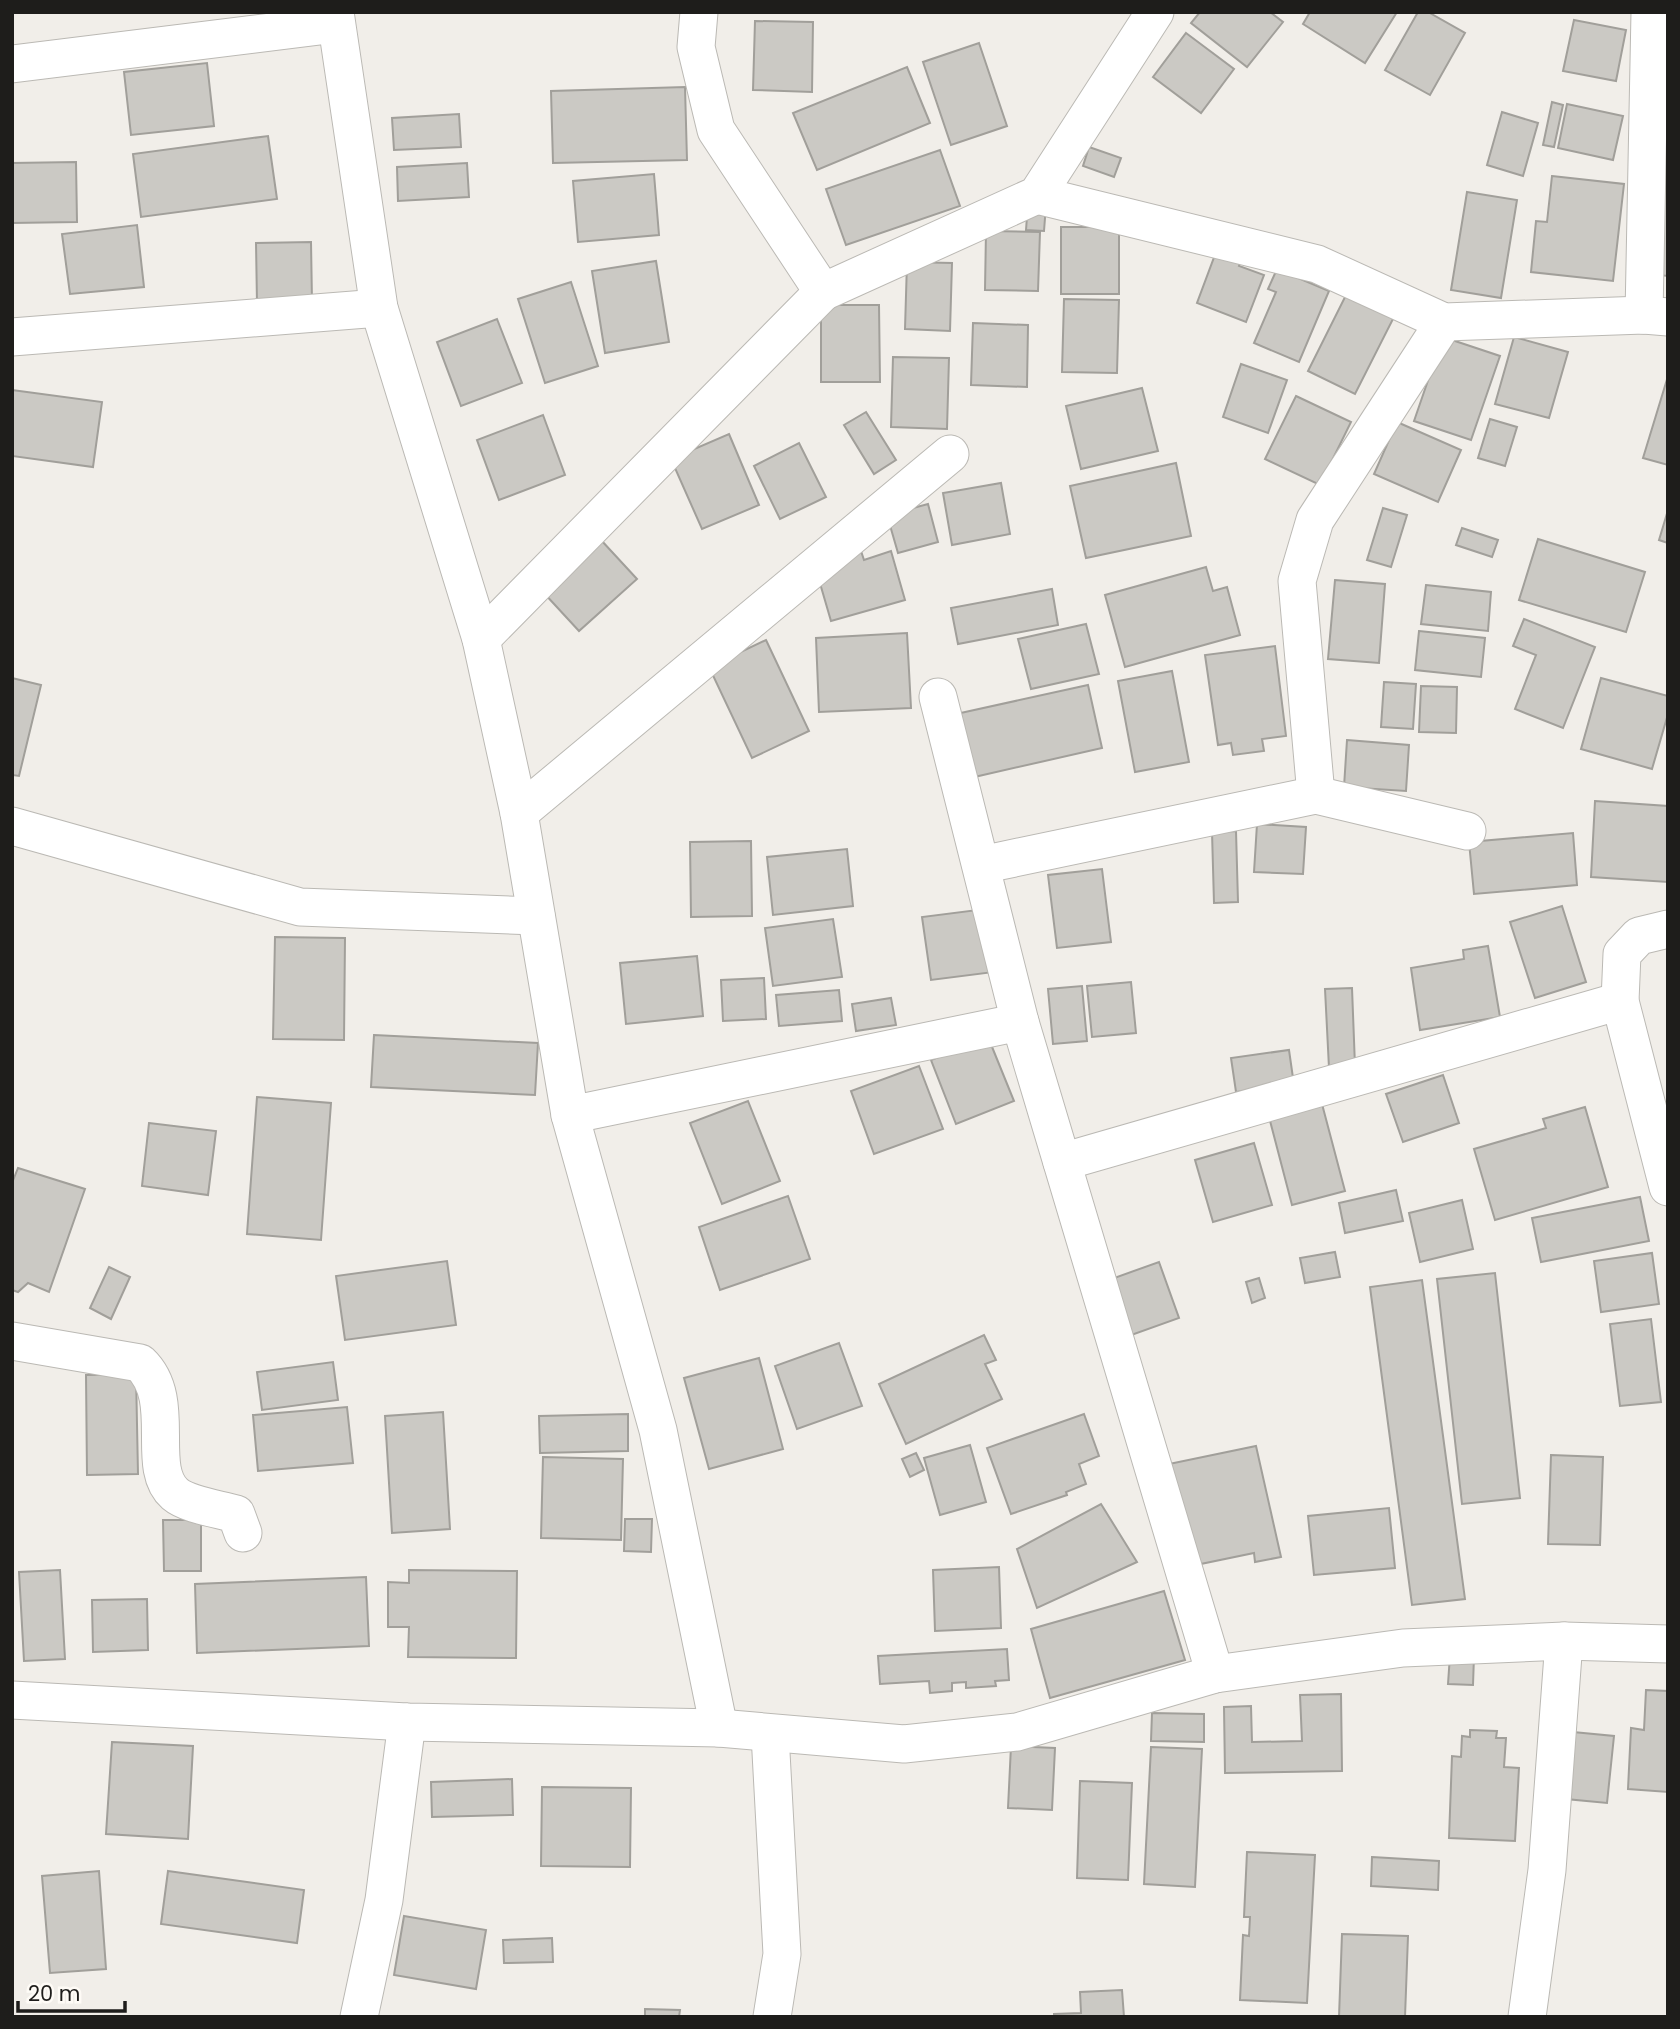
<svg xmlns="http://www.w3.org/2000/svg" width="1680" height="2029" viewBox="0 0 1680 2029" font-family="Poppins,sans-serif">
<style>
.building{fill:#cbc9c4;stroke:#a19f9a;stroke-width:2}
.lines{fill:none;stroke-linecap:round;stroke-linejoin:round}
.minor-casing{stroke:#bbb9b4;stroke-width:39}
.minor{stroke:#fff;stroke-width:37}
</style>
<rect width="100%" height="100%" fill="#f1eee9"/>
<g class="building">
<path d="M1200,12H1270L1283,22L1247,67L1191,23Z"/>
<path d="M1310,12H1397L1365,63L1303,24Z"/>
<path d="M1418,12H1428L1465,33L1430,95L1385,70Z"/>
<path d="M1574,20L1626,30L1616,81L1563,71Z"/>
<path d="M755,21L813,22L812,92L753,90Z"/>
<path d="M1186,33L1234,69L1201,113L1153,77Z"/>
<path d="M979,43L1007,126L951,145L923,62Z"/>
<path d="M207,63L214,126L131,135L124,72Z"/>
<path d="M907,67L930,123L817,170L793,113Z"/>
<path d="M685,87L687,160L553,163L551,91Z"/>
<path d="M1552,102L1563,105L1554,147L1543,145Z"/>
<path d="M1567,104L1623,116L1613,160L1558,148Z"/>
<path d="M1502,112L1538,123L1523,176L1487,165Z"/>
<path d="M459,114L461,147L394,150L392,118Z"/>
<path d="M268,136L277,199L141,217L133,154Z"/>
<path d="M1089,147L1121,158L1114,177L1083,166Z"/>
<path d="M940,150L960,206L846,245L826,189Z"/>
<path d="M76,162L77,222L12,223V163Z"/>
<path d="M467,163L469,197L398,201L397,167Z"/>
<path d="M1663,168H1668V276L1649,274Z"/>
<path d="M654,174L659,235L578,242L573,181Z"/>
<path d="M1552,176L1624,184L1613,281L1531,272L1536,221L1547,222Z"/>
<path d="M1467,192L1517,200L1501,298L1451,290Z"/>
<path d="M1028,203L1046,205L1044,231L1026,230Z"/>
<path d="M137,225L144,287L70,294L62,234Z"/>
<rect x="1061" y="227" width="58" height="67"/>
<path d="M986,231L1040,232L1038,291L985,290Z"/>
<path d="M311,242L312,302L257,303L256,243Z"/>
<path d="M1219,244L1243,253L1239,266L1264,275L1246,322L1197,303Z"/>
<path d="M656,261L669,342L605,353L592,271Z"/>
<path d="M907,262L952,263L950,331L905,329Z"/>
<path d="M1277,269L1329,291L1299,362L1254,343L1276,292L1268,289Z"/>
<path d="M571,282L598,366L545,383L518,299Z"/>
<path d="M1347,293L1394,317L1355,394L1308,371Z"/>
<path d="M1064,299L1119,300L1117,373L1062,372Z"/>
<path d="M821,305H879L880,382H821Z"/>
<path d="M497,319L522,383L461,406L437,342Z"/>
<path d="M973,323L1028,325L1027,387L971,385Z"/>
<path d="M1443,337L1500,356L1471,440L1414,421Z"/>
<path d="M1514,337L1568,352L1549,418L1495,404Z"/>
<path d="M893,357L949,358L947,429L891,427Z"/>
<path d="M1241,364L1287,380L1268,433L1223,417Z"/>
<path d="M1668,376V465L1643,458Z"/>
<path d="M1142,388L1158,451L1081,469L1066,406Z"/>
<path d="M12,390L102,402L93,467L12,456Z"/>
<path d="M1296,396L1351,422L1320,485L1265,459Z"/>
<path d="M866,412L896,460L874,474L844,425Z"/>
<path d="M543,415L565,475L499,500L477,440Z"/>
<path d="M1490,419L1517,427L1505,466L1478,458Z"/>
<path d="M1397,422L1461,450L1438,502L1374,474Z"/>
<path d="M729,434L759,505L702,529L671,459Z"/>
<path d="M799,443L826,497L780,519L754,466Z"/>
<path d="M1176,463L1191,536L1086,558L1070,486Z"/>
<path d="M1001,483L1010,534L952,545L943,493Z"/>
<path d="M928,504L938,542L898,553L887,515Z"/>
<path d="M1383,508L1407,515L1391,567L1367,560Z"/>
<path d="M1668,510V543L1659,540Z"/>
<path d="M1462,528L1498,540L1492,557L1456,545Z"/>
<path d="M1538,539L1645,572L1626,632L1519,600Z"/>
<path d="M601,540L637,579L579,631L543,592Z"/>
<path d="M861,551L864,560L891,551L905,600L831,621L817,573Z"/>
<path d="M1206,567L1213,591L1227,587L1240,635L1125,667L1105,595Z"/>
<path d="M1335,580L1385,584L1379,663L1328,659Z"/>
<path d="M1426,585L1491,592L1488,631L1421,624Z"/>
<path d="M1052,589L1058,625L958,644L951,608Z"/>
<path d="M1524,619L1595,647L1563,728L1515,709L1536,655L1513,646Z"/>
<path d="M1086,624L1099,674L1031,689L1018,639Z"/>
<path d="M1419,631L1485,638L1481,677L1415,670Z"/>
<path d="M907,633L911,708L819,712L816,638Z"/>
<path d="M766,640L809,731L752,758L709,667Z"/>
<path d="M1275,646L1286,736L1262,739L1264,751L1233,755L1231,743L1218,745L1205,655Z"/>
<path d="M1172,671L1189,762L1135,772L1118,681Z"/>
<path d="M12,678L41,685L19,776L12,775Z"/>
<path d="M1601,678L1668,696V714L1652,769L1581,749Z"/>
<path d="M1384,682L1416,684L1413,729L1381,727Z"/>
<path d="M1088,685L1102,748L970,778L956,714Z"/>
<path d="M1421,686L1457,687L1456,733L1419,732Z"/>
<path d="M1347,740L1409,745L1406,791L1344,787Z"/>
<path d="M1595,801L1668,806V882L1591,877Z"/>
<path d="M1257,824L1306,827L1303,874L1254,872Z"/>
<path d="M1236,831L1238,902L1214,903L1212,832Z"/>
<path d="M1573,833L1577,885L1474,894L1469,842Z"/>
<path d="M751,841L752,916L691,917L690,842Z"/>
<path d="M847,849L853,906L773,915L767,857Z"/>
<path d="M1102,869L1111,942L1057,948L1048,875Z"/>
<path d="M1562,906L1586,982L1535,998L1510,922Z"/>
<path d="M985,909L994,972L931,980L922,917Z"/>
<path d="M833,919L842,977L773,986L765,928Z"/>
<path d="M275,937L345,938L344,1040L273,1039Z"/>
<path d="M1488,946L1500,1017L1420,1030L1411,968L1464,959L1463,950Z"/>
<path d="M697,956L703,1016L626,1024L620,963Z"/>
<path d="M764,978L766,1019L723,1021L721,980Z"/>
<path d="M1131,982L1136,1033L1092,1037L1087,986Z"/>
<path d="M1082,986L1087,1041L1053,1044L1048,989Z"/>
<path d="M1352,988L1355,1066L1329,1068L1325,989Z"/>
<path d="M839,990L842,1021L779,1026L776,995Z"/>
<path d="M891,998L896,1025L856,1031L852,1004Z"/>
<path d="M374,1035L538,1043L535,1095L371,1087Z"/>
<path d="M988,1037L1014,1101L956,1124L931,1060Z"/>
<path d="M1289,1050L1294,1085L1236,1092L1231,1058Z"/>
<path d="M919,1066L943,1129L874,1154L851,1091Z"/>
<path d="M1443,1075L1459,1123L1403,1142L1386,1094Z"/>
<path d="M257,1097L331,1103L321,1240L247,1234Z"/>
<path d="M748,1101L780,1181L722,1204L690,1123Z"/>
<path d="M1322,1104L1345,1191L1292,1205L1269,1117Z"/>
<path d="M1585,1107L1608,1187L1495,1220L1474,1149L1546,1128L1543,1119Z"/>
<path d="M149,1123L216,1131L208,1195L142,1186Z"/>
<path d="M1254,1143L1272,1205L1213,1222L1195,1160Z"/>
<path d="M18,1168L85,1189L49,1292L28,1283L18,1292L12,1290V1183Z"/>
<path d="M1396,1190L1403,1221L1345,1233L1339,1203Z"/>
<path d="M788,1196L810,1259L720,1290L699,1227Z"/>
<path d="M1640,1197L1649,1241L1541,1262L1532,1218Z"/>
<path d="M1462,1200L1473,1249L1420,1262L1409,1213Z"/>
<path d="M1335,1252L1340,1277L1305,1283L1300,1258Z"/>
<path d="M1652,1253L1659,1304L1601,1312L1594,1261Z"/>
<path d="M447,1261L456,1325L345,1340L336,1276Z"/>
<path d="M1159,1262L1179,1318L1123,1338L1103,1282Z"/>
<path d="M109,1267L130,1277L111,1319L90,1308Z"/>
<path d="M1495,1273L1520,1498L1462,1504L1437,1279Z"/>
<path d="M1259,1278L1265,1298L1252,1303L1246,1282Z"/>
<path d="M1422,1280L1465,1599L1412,1605L1370,1287Z"/>
<path d="M1651,1319L1661,1402L1620,1406L1610,1324Z"/>
<path d="M984,1335L996,1360L985,1364L1002,1399L906,1444L879,1384Z"/>
<path d="M839,1343L862,1406L797,1429L775,1366Z"/>
<path d="M759,1358L783,1449L709,1469L684,1378Z"/>
<path d="M333,1362L338,1400L262,1410L257,1372Z"/>
<path d="M136,1374L138,1474L87,1475L86,1375Z"/>
<path d="M347,1407L353,1463L258,1471L253,1415Z"/>
<path d="M443,1412L450,1529L392,1533L385,1416Z"/>
<path d="M628,1414V1451L540,1453L539,1416Z"/>
<path d="M1084,1414L1099,1456L1079,1464L1086,1484L1066,1492L1067,1495L1011,1514L987,1448Z"/>
<path d="M970,1445L986,1502L940,1515L924,1458Z"/>
<path d="M1256,1446L1281,1557L1255,1562L1254,1553L1191,1566L1169,1464Z"/>
<path d="M916,1453L924,1470L910,1477L902,1459Z"/>
<path d="M1551,1455L1603,1457L1600,1545L1548,1544Z"/>
<path d="M543,1457L623,1459L621,1540L541,1538Z"/>
<path d="M1101,1504L1137,1562L1037,1608L1017,1549Z"/>
<path d="M1389,1508L1395,1568L1314,1575L1308,1516Z"/>
<path d="M625,1519H652L651,1552L624,1551Z"/>
<path d="M163,1520H201V1571H164Z"/>
<path d="M999,1567L1001,1628L935,1631L933,1570Z"/>
<path d="M60,1570L65,1659L24,1661L19,1572Z"/>
<path d="M409,1570L517,1571L516,1658L408,1657L409,1627H388V1582L409,1583Z"/>
<path d="M366,1577L369,1646L197,1653L195,1584Z"/>
<path d="M1164,1591L1185,1660L1050,1698L1031,1629Z"/>
<path d="M147,1599L148,1650L93,1652L92,1600Z"/>
<path d="M1007,1649L1009,1680L995,1681L996,1686L966,1688V1682L952,1683V1691L930,1693L929,1681L880,1684L878,1656Z"/>
<path d="M1450,1655L1474,1656L1473,1685L1448,1684Z"/>
<path d="M1646,1690L1668,1691V1792L1628,1789L1631,1728L1644,1730Z"/>
<path d="M1341,1694L1342,1771L1225,1773L1224,1707L1251,1706L1252,1742L1302,1741L1300,1695Z"/>
<path d="M1152,1713L1204,1714V1742L1151,1741Z"/>
<path d="M1470,1730L1497,1731L1496,1738H1506L1504,1767L1519,1768L1515,1841L1449,1838L1452,1756L1461,1757L1462,1736L1470,1737Z"/>
<path d="M1573,1732L1614,1736L1607,1803L1566,1799Z"/>
<path d="M112,1742L193,1746L188,1839L106,1834Z"/>
<path d="M1011,1746L1055,1748L1052,1810L1008,1808Z"/>
<path d="M1151,1747L1202,1749L1195,1887L1144,1884Z"/>
<path d="M512,1779L513,1815L432,1817L431,1782Z"/>
<path d="M1080,1781L1132,1783L1128,1880L1077,1878Z"/>
<path d="M542,1787L631,1788L630,1867L541,1866Z"/>
<path d="M1247,1852L1315,1855L1307,2003L1240,2000L1243,1935L1249,1936L1250,1917H1244Z"/>
<path d="M1372,1857L1439,1861L1438,1890L1371,1886Z"/>
<path d="M99,1871L106,1969L50,1973L42,1876Z"/>
<path d="M168,1871L304,1890L297,1943L161,1924Z"/>
<path d="M404,1916L486,1930L476,1989L394,1975Z"/>
<path d="M1342,1934L1408,1936L1405,2017H1339Z"/>
<path d="M552,1938L553,1962L504,1963L503,1940Z"/>
<path d="M1122,1990L1124,2017H1054V2014L1081,2013L1080,1992Z"/>
<path d="M645,2009L680,2010L679,2017H645Z"/>
</g>
<g class="lines">
<defs>
<g id="minor">
<path d="M335,12L379,308L481,639L519,813L570,1115L658,1430L719,1728"/>
<path d="M699,12L696,47L716,130L823,292L1037,195L1155,12"/>
<path d="M12,64L336,24"/>
<path d="M1037,195L1317,264L1444,322L1644,315L1668,317"/>
<path d="M1644,315L1650,12"/>
<path d="M12,337L379,308"/>
<path d="M481,639L823,292"/>
<path d="M938,697L1020,1022L1215,1674"/>
<path d="M1316,795L1297,581L1315,520L1444,322"/>
<path d="M519,813L950,454"/>
<path d="M12,826L300,907L536,916"/>
<path d="M981,865L1316,795L1467,831"/>
<path d="M1668,929L1639,936L1622,954L1620,1001L1668,1187"/>
<path d="M570,1115L1020,1022"/>
<path d="M1062,1162L1620,1001"/>
<path d="M12,1341L140,1363C179,1400 144,1467 175,1494C188,1505 219,1509 236,1514L243,1533"/>
<path d="M12,1700L407,1722L719,1728L904,1744L1017,1732L1215,1674L1403,1648L1564,1641L1668,1644"/>
<path d="M770,1734L782,1954L772,2017"/>
<path d="M359,2017L384,1900L407,1722"/>
<path d="M1527,2017L1547,1870L1564,1641"/>
</g>
</defs>
<use href="#minor" class="minor-casing"/>
<use href="#minor" class="minor"/>
</g>
<rect width="1680" height="2029" fill="none" stroke="#1e1d1b" stroke-width="28"/>
<path d="M18 2001v10h107v-10" fill="none" stroke="#1e1d1b" stroke-width="3.5"/>
<text x="28" y="2001" font-size="21" fill="#1e1d1b" stroke="#fefbf6" stroke-width="5" paint-order="stroke">20 m</text>
</svg>
